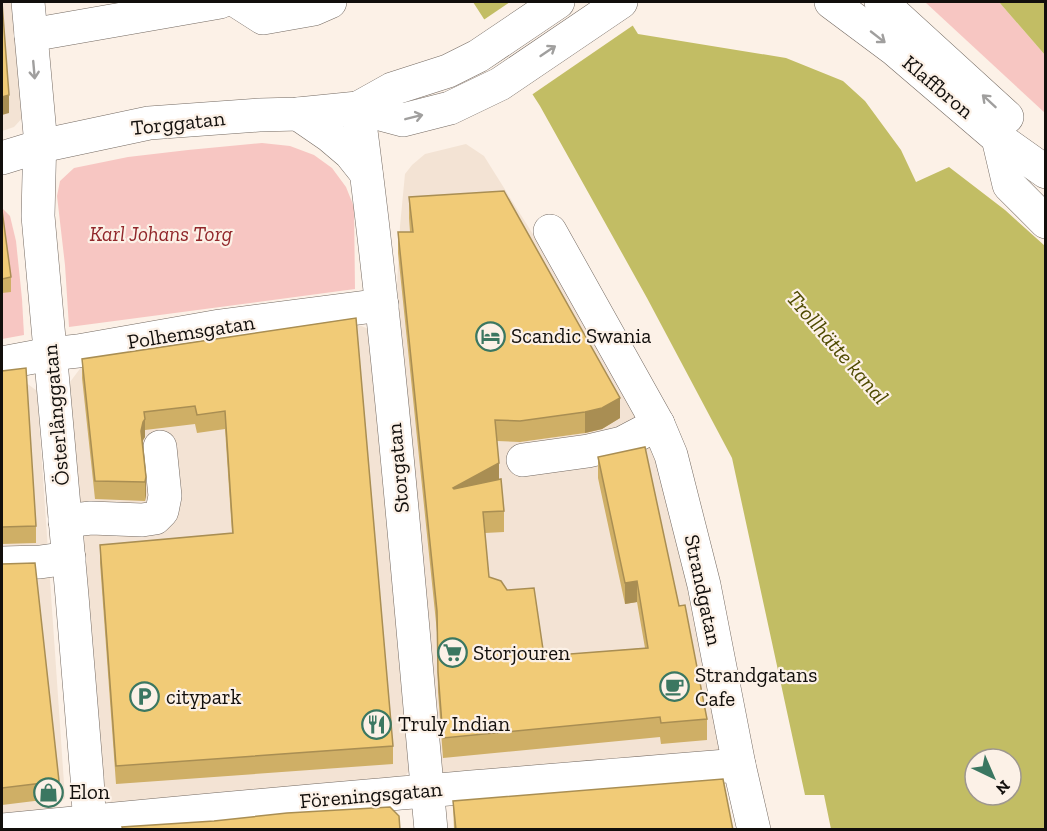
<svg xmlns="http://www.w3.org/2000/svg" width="1047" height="831" viewBox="0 0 1047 831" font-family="'Zilla Slab',serif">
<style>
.built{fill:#f3e3d4}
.green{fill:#f7c6c2}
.water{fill:#c2bd64;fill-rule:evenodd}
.pier{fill:#fcf1e7}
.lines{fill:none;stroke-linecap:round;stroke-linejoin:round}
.minor-casing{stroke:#746a62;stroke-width:34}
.major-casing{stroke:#746a62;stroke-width:34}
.minor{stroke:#fff;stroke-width:33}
.major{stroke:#fff;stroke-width:33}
.wall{fill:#cfaf66}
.shaded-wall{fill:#a98e53}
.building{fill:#f1cb77;stroke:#a98e53;stroke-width:1.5}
.oneway{stroke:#a09f9e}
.labels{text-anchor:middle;stroke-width:4.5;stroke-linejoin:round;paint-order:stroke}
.street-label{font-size:21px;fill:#120f0c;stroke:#fcf1e7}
.park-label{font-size:21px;font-style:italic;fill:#91272a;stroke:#fcf1e7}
.poi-label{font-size:21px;fill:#120f0c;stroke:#fcf1e7;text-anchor:start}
.water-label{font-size:22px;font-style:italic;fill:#4e4a00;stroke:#fcf1e7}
</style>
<rect width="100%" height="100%" fill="#fcf1e7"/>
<g class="built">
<path d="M2,2H15L24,116L14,127L2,131Z"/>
<path d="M466,144L484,156L534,236L643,424L660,471L728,740L715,759L450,780L439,769L419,561L397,285L400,226L405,174L412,165L425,154Z"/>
<path d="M351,322L369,329L413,767L402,779L113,804L104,795L67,386L85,362Z"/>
<path d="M25,382L37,391L65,798L46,817L2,820V385Z"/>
</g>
<g class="green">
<path d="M925,2H999L1045,55V113Z"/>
<path d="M262,143L290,146L314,155L332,168L346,187L354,207L355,289L69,327L65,265L57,196L60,181L74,168L128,157L188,150Z"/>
<path d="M2,208L10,216L16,241L22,299L24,335L2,339Z"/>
</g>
<g class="water">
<path d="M473,2H618L638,34L786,58L843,81L865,101L901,150L916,182L949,167L1005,210L1045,246V829H831L824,795H805L732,458L647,298L540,106ZM975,759H1011V795H975Z"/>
<path d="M999,2H1045V55Z"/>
</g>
<path class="pier" d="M510,2H622L635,24L530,96L482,21Z"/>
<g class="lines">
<defs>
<g id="minor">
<path d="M28,2L40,134L38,216L72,596L87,777L90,830"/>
<path d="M238,2L263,18L314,9L330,2"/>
<path d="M31,35L220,2"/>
<path d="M358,108C390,348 409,589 431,830"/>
<path d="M998,138L1009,185L1046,222"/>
<path d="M550,231L658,424L671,455L704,585L739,765L754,830"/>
<path d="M2,363L50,354L78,351L220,326L382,305"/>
<path d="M523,460L588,451L622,443L658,424"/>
<path d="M65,521L91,518L142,520L155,518L162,511L165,496L160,447"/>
<path d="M2,563L40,562L69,558"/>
<path d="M3,830C248,805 493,785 739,765"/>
</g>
<g id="major">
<path d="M831,2L894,49L998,138L1046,172"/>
<path d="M881,2L1007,117"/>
<path d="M358,108L392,89L448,71L478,56L558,2"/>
<path d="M298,114L330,136L350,153L366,173"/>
<path d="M2,158L41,146L149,123L259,115L298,114L358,108L403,120L450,108L500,84L621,2"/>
</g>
</defs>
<use href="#minor" class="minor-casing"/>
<use href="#major" class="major-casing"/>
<use href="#minor" class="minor"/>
<use href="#major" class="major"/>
</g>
<g class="wall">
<path d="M409,197L620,418L602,429L585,433L520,442L497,441L499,479L504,511V532L485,533L489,577L544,656L645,648L637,602L625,604L598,478V457L679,606L707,719V740L661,744L660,737L443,758L438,692L437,632L398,253V232H410L409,218Z"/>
<path d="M2,210L11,277V292L2,293Z"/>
<path d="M356,318L393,746V764L116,784L100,563V545L232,533L225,429L197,433L195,424L145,430V437L142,442L146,495L145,501L95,499L82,378V359Z"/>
<path d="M2,371L36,526V543L2,544Z"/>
<path d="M2,564L59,781V798L2,805Z"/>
<path d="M453,801L733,830H454Z"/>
</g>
<g class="shaded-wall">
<path d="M9,95V113L2,115V97Z"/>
<path d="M620,398V418L602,429L585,433V412Z"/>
<path d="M145,419V437L143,440L141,449V431L143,422Z"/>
<path d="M499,463V484L453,509V488Z"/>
<path d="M146,477V495L145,501V482Z"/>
<path d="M637,581V602L625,604V583Z"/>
</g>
<g class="building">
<path d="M2,2L9,95L2,97Z"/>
<path d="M504,191L620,398L602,408L585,412L520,421L495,420L499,463L453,488L454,489L501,479L504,511L483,512L489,577L501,581L507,590L534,588L544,656L648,648L637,581L625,583L598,457L645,447L679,606L685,605L707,719L661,723L660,717L443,738L438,672L437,611L398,232H413L409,197Z"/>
<path d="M2,210L11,277L2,279Z"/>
<path d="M356,318L393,746L116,766L100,545L233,533L225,411L197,415L195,406L144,412L145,419L143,422L141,431L146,477L145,482L95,481L82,359Z"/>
<path d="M26,368L36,526L2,527V371Z"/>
<path d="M35,563L59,781L2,788V564Z"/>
<path d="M723,779L733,830H456L453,801Z"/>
<path d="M390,807L399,816L400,830H123L122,827L214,821L287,813Z"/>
</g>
<defs><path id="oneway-shaft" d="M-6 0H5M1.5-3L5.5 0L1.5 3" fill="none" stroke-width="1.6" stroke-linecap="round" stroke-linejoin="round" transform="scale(1.5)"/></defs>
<g class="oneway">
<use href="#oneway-shaft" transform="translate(878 37) rotate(38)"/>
<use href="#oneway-shaft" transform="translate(548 51) rotate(-34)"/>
<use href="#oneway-shaft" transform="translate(34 70) rotate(85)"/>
<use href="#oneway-shaft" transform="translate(989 101) rotate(-137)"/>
<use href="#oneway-shaft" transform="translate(414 117) rotate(-14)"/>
</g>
<defs>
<symbol id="hotel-ring" viewBox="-11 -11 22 22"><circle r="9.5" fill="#fcf1e7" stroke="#3b7761" stroke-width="1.5"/><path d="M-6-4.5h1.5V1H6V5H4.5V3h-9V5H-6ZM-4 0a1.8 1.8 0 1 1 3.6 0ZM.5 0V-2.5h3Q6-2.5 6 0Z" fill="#3b7761"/></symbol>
<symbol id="supermarket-ring" viewBox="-11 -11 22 22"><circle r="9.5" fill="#fcf1e7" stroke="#3b7761" stroke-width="1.5"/><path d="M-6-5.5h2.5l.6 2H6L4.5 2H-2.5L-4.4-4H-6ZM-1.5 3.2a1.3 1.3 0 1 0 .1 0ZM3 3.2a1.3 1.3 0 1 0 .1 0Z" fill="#3b7761"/></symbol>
<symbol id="cafe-ring" viewBox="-11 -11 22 22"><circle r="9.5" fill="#fcf1e7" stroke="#3b7761" stroke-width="1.5"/><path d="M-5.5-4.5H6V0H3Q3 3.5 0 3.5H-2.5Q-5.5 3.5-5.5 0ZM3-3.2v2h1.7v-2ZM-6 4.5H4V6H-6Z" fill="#3b7761"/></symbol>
<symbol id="parking-ring" viewBox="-11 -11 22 22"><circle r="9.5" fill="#fcf1e7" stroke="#3b7761" stroke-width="1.5"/><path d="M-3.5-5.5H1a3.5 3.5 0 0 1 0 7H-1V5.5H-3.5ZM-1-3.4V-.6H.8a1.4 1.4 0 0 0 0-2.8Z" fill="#3b7761"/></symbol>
<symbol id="restaurant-ring" viewBox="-11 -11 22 22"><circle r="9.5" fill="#fcf1e7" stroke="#3b7761" stroke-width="1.5"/><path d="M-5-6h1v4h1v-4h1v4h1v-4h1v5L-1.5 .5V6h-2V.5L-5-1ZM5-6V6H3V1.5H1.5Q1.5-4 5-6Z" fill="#3b7761"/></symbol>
<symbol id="shop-ring" viewBox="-11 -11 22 22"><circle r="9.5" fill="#fcf1e7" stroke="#3b7761" stroke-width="1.5"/><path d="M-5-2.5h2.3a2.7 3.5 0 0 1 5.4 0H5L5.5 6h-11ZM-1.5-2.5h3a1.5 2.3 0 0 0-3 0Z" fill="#3b7761"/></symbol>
</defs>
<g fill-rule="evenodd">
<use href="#hotel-ring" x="474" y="320" width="33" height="33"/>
<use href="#supermarket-ring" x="436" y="636" width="33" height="33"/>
<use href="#cafe-ring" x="658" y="670" width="33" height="33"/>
<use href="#parking-ring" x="128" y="680" width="33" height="33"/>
<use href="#restaurant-ring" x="360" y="708" width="33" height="33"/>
<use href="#shop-ring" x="32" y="776" width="33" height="33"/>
</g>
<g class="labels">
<g class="street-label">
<text transform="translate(938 87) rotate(40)" y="7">Klaffbron</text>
<text transform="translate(178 123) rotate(-6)" y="7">Torggatan</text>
<text transform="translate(191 332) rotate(-9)" y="7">Polhemsgatan</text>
<text transform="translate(56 415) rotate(-95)" y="7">Österlånggatan</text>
<text transform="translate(398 468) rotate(-95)" y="7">Storgatan</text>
<text transform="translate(703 590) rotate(78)" y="7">Strandgatan</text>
<text transform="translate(371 795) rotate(-5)" y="7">Föreningsgatan</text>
</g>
<g class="park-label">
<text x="161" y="241">Karl Johans Torg</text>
</g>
<g class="poi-label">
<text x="511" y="343">Scandic Swania</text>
<text x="473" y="660">Storjouren</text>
<text x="695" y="682">Strandgatans<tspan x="695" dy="24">Cafe</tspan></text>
<text x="166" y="704">citypark</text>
<text x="398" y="731">Truly Indian</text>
<text x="69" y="799">Elon</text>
</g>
<g class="water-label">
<text transform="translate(838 347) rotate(49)" y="8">Trollhätte kanal</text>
</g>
</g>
<rect width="1047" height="831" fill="none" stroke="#120f0c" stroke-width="6"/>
<g transform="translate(993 777) rotate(136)"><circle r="28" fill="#fcf1e7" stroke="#9e978f" stroke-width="1.5"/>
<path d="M0-4.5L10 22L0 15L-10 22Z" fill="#3b7761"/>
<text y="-9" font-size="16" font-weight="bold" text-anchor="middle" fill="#120f0c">N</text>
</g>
</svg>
